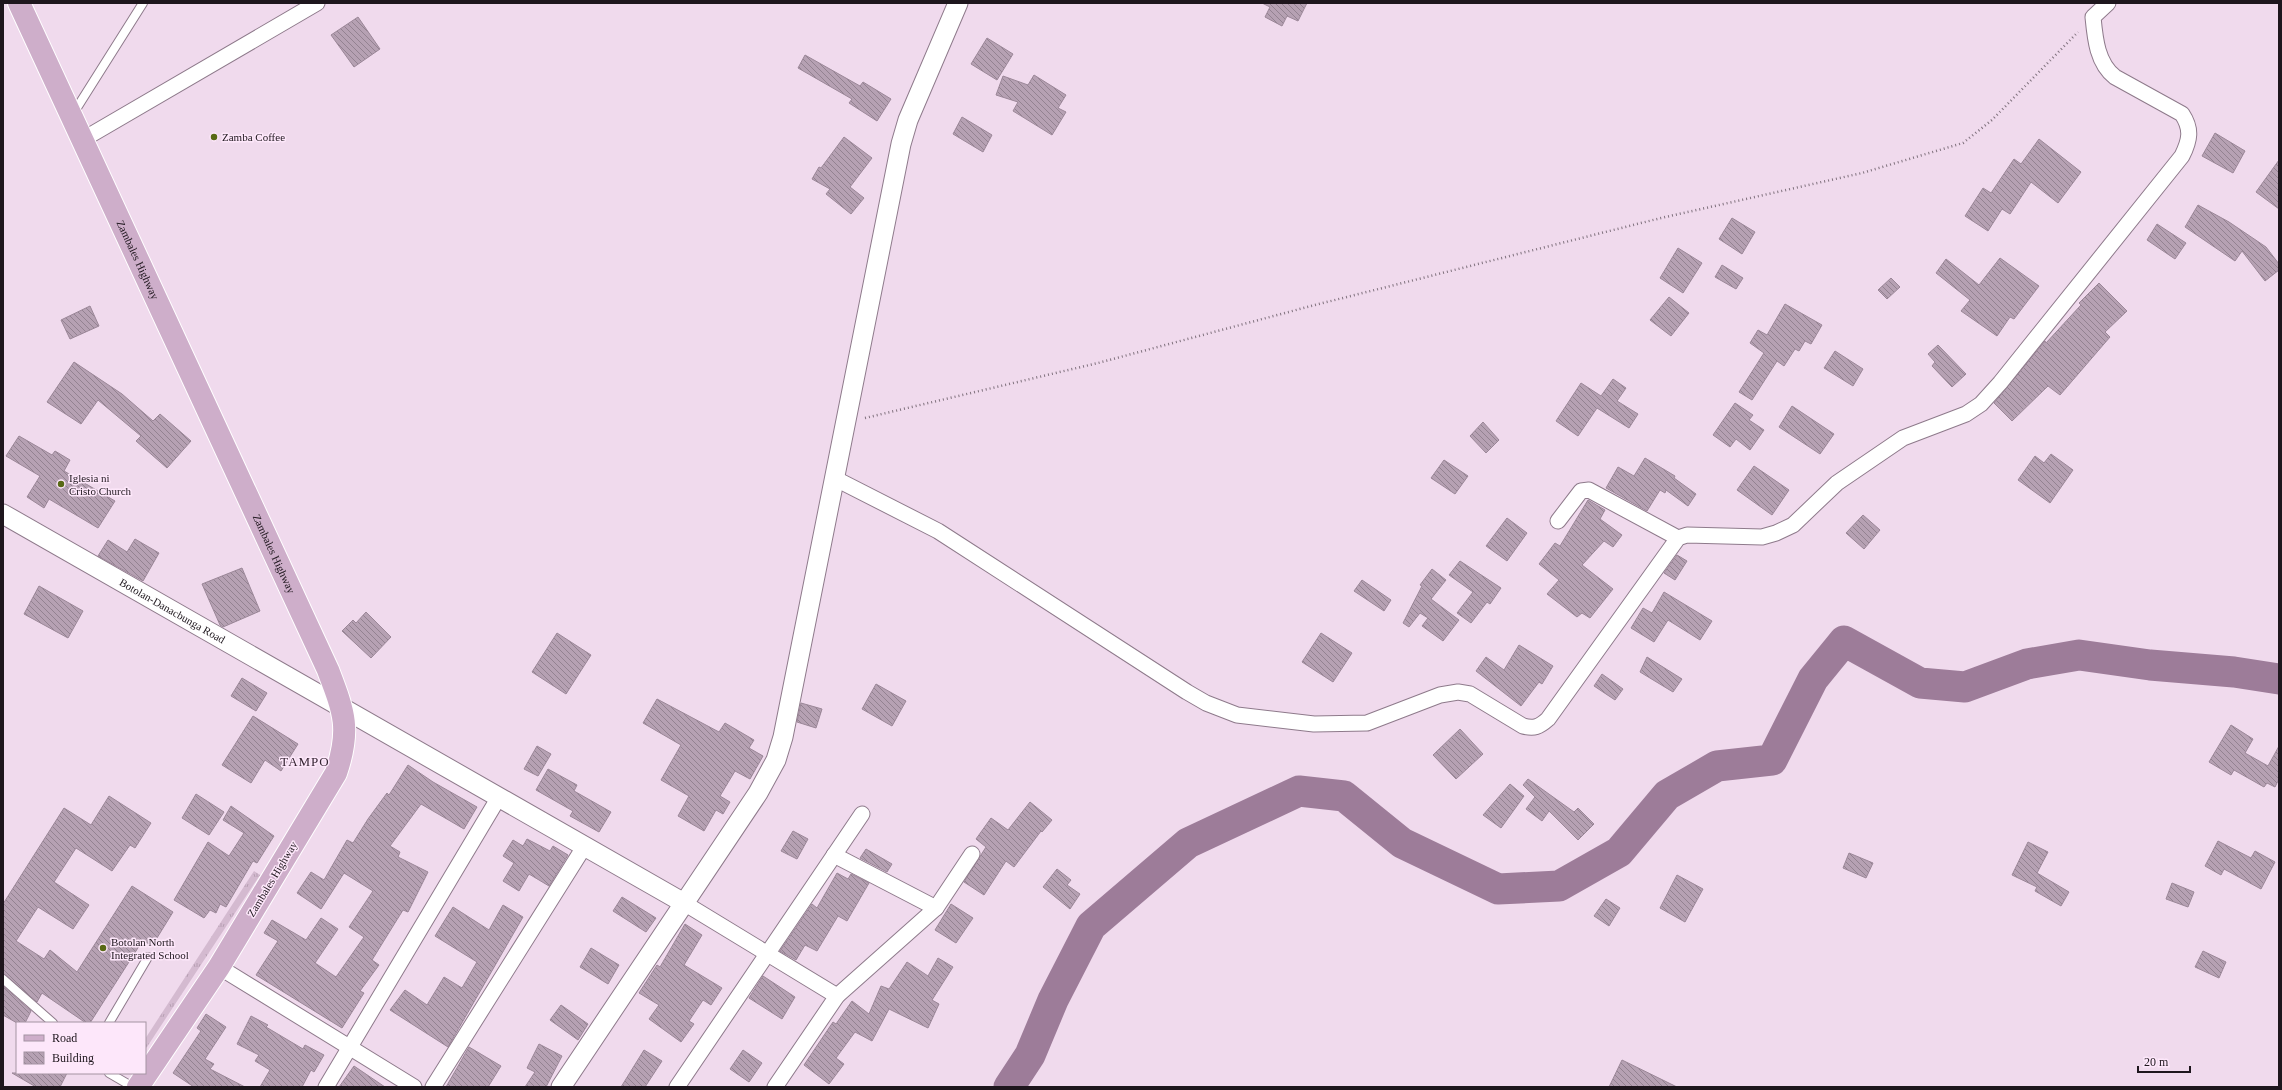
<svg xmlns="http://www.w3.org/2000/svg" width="2282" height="1090" viewBox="0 0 2282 1090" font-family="Georgia,serif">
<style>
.grass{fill:url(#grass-tufts)}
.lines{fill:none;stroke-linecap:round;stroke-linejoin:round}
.river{stroke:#9d7c99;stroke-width:31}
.building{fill:url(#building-back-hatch);stroke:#9b8798}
.service-casing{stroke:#8e7a8b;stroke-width:10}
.minor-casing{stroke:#8e7a8b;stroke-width:17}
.tertiary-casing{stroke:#8e7a8b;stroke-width:21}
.primary-casing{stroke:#fff;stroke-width:24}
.path{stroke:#80727e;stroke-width:2.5;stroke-dasharray:1 3;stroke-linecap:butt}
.service{stroke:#fff;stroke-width:8}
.minor{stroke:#fff;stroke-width:15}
.tertiary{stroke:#fff;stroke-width:19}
.primary{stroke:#ceaeca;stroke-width:22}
.poi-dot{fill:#586915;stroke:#fde7fa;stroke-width:1.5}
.labels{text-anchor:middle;stroke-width:3;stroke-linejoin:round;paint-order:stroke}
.poi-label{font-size:11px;fill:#1e161d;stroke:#fde7fa;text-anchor:start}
.street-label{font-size:11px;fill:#1e161d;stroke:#fde7fa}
.quarter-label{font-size:13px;letter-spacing:1px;fill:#342331;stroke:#fde7fa}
</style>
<defs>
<pattern id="grass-tufts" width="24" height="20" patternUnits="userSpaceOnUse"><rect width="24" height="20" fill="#d4bad0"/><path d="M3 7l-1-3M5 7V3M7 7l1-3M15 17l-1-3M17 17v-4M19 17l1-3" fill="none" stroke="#b69fb2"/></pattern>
<pattern id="building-back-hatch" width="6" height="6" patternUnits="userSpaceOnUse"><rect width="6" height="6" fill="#b6a1b3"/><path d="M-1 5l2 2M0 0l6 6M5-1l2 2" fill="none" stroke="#938291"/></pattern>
</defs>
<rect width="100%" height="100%" fill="#f0daed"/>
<path class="grass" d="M254,871L260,875L145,1050V1039Z"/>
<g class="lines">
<path class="river" d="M1009,1087L1030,1055L1053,1000L1091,926L1188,843L1299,791L1344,796L1402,843L1498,889L1559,886L1619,852L1667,795L1717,766L1772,760L1813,679L1844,641L1920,683L1965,687L2027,664L2079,655L2150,665L2234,672L2279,679"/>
</g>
<g class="building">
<path d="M1262,3H1307L1298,21L1287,16L1282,26L1265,17L1270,7Z"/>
<path d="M358,17L380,49L354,67L331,35Z"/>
<path d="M987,38L1013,54L997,80L971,64Z"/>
<path d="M805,55L860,86L863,82L891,99L877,121L849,103L852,99L798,68Z"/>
<path d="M1034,75L1066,95L1058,108L1066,112L1052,135L1013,111L1018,102L996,95L1003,76L1028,85Z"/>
<path d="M962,117L992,135L983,152L953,134Z"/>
<path d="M2215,133L2245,151L2233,173L2202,156Z"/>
<path d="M844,137L872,158L850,187L864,198L851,214L826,194L830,189L812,179L819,167L821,168Z"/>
<path d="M2039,139L2081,172L2058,203L2031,182L2010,214L2002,209L1988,231L1965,216L1983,188L1991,193L2014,159L2021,164Z"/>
<path d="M2279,160V209L2256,192Z"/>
<path d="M2198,205L2229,222L2266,247L2279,264V270L2265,281L2242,251L2235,261L2185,227Z"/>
<path d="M1732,218L1755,232L1742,254L1719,239Z"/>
<path d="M2157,224L2186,243L2175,259L2147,240Z"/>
<path d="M1678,248L1702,263L1683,293L1660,278Z"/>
<path d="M2000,258L2039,286L2014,319L2010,317L1997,336L1961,311L1970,300L1936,273L1946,259L1979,285Z"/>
<path d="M1722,265L1743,278L1736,289L1715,277Z"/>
<path d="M1891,278L1900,287L1887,299L1878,290Z"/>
<path d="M2099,283L2127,311L2105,332L2110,337L2060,395L2048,386L2012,421L1994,403L2045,341L2046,343L2081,305L2079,303Z"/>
<path d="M1669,297L1689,313L1671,336L1650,320Z"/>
<path d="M1785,304L1822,325L1811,344L1805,341L1799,351L1795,349L1784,366L1777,361L1752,400L1739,392L1764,353L1750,343L1758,330L1767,335Z"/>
<path d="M90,306L99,326L70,339L61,320Z"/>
<path d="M1938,345L1966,374L1952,387L1932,366L1935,362L1928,354Z"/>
<path d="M1835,351L1863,369L1853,386L1824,368Z"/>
<path d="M74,362L122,394L153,421L160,414L191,441L167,468L136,441L141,436L98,400L81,424L47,402Z"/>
<path d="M1613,379L1626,388L1617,401L1638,414L1629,428L1597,408L1578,436L1556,421L1581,383L1601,396Z"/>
<path d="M1735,403L1753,415L1749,420L1764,430L1750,450L1736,439L1730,447L1713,435Z"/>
<path d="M1792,406L1834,434L1820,454L1779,427Z"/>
<path d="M1483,422L1499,440L1486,453L1470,436Z"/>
<path d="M19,436L52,455L55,451L70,460L64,471L115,501L98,528L49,499L44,508L27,497L40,476L6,456Z"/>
<path d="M2051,454L2073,470L2050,503L2018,480L2035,456L2044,463Z"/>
<path d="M1645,458L1675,476L1674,478L1696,494L1688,506L1666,490L1665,493L1660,490L1647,511L1606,488L1618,467L1634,476Z"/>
<path d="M1444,460L1468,476L1455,494L1431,478Z"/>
<path d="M1754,466L1789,490L1772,515L1737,490Z"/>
<path d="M1588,500L1605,510L1600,519L1622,535L1613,547L1604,541L1582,565L1613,589L1590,618L1582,613L1577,617L1547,594L1559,580L1539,564L1555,543L1560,546Z"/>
<path d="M1863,515L1880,530L1864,549L1846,533Z"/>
<path d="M1507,518L1527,533L1507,561L1486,546Z"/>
<path d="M135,539L159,553L143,581L98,556L108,540L127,552Z"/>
<path d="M1677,555L1687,561L1675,580L1664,573Z"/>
<path d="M1460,561L1501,588L1490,604L1487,602L1471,623L1457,613L1473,592L1449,575Z"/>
<path d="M242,568L260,611L223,627L220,625L202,584Z"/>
<path d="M1432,569L1446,580L1431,599L1459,620L1443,641L1422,626L1428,618L1420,613L1409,627L1403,623L1422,586L1420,585Z"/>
<path d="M1362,580L1391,600L1384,611L1354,591Z"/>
<path d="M39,586L83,611L68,638L24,614Z"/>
<path d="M1664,592L1712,621L1700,640L1668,620L1654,642L1631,628L1643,608L1652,613Z"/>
<path d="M366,612L391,637L371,658L342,631L353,620L356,623Z"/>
<path d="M557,633L591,655L566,694L532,672Z"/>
<path d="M1321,633L1352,653L1333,682L1302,662Z"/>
<path d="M1519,645L1553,666L1542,684L1539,682L1521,706L1476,671L1486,657L1504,670Z"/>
<path d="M1647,657L1682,679L1673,692L1640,672Z"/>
<path d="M1602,674L1623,689L1615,700L1594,686Z"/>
<path d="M242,678L267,693L256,711L231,696Z"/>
<path d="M876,684L906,701L892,726L862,709Z"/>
<path d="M657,699L719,732L725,723L754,740L749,748L763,756L750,779L735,771L720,796L730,802L723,814L716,810L704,831L678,816L689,796L661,780L681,745L643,723Z"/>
<path d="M801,703L822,709L816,728L797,722Z"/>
<path d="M253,716L298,744L281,771L265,760L251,783L222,765Z"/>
<path d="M2231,725L2253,739L2245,753L2268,766L2279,746V779L2275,787L2267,783L2264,787L2234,770L2231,775L2209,762Z"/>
<path d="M1460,729L1483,754L1456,779L1433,755Z"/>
<path d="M537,746L551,754L538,776L524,769Z"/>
<path d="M408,765L433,782L477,807L464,829L421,804L390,846L400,852L398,857L428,872L408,912L403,910L372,960L379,965L360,991L364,993L342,1028L256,975L278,941L264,933L272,920L306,940L321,918L338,929L315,963L336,977L364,937L349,927L373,891L344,873L321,909L297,893L311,872L324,880L347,840L353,843L368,819L387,793L389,795Z"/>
<path d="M548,769L577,785L574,791L611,812L599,832L570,816L573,811L536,790Z"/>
<path d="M1528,779L1574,812L1578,808L1594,824L1578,840L1549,811L1542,821L1526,809L1535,797L1523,785Z"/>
<path d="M1510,784L1524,796L1501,828L1483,815Z"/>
<path d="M196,794L224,812L209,835L182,818Z"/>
<path d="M109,796L151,823L135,848L130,845L112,871L76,848L54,882L89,905L73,929L38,907L16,941L44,959L50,950L77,972L132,886L173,912L152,946L143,940L90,1023H86L42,993L37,1002L3,974V904L64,808L91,825Z"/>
<path d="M1030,802L1052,820L1042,832L1041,831L1014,867L1006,861L984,895L964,882L986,847L976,839L991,818L1008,830Z"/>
<path d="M231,806L274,836L257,863L253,861L226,907L220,904L216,913L210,910L204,918L174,900L208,842L229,856L244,833L223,820Z"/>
<path d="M793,831L808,839L797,859L781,851Z"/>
<path d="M527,839L550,851L553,846L568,855L549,886L529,874L519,891L503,881L514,863L503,856L513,840L523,846Z"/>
<path d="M2218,841L2251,858L2255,851L2275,862L2261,889L2224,869L2221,875L2205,866Z"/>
<path d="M2028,842L2048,852L2037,873L2069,892L2061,906L2035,891L2037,887L2012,875Z"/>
<path d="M866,849L892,864L887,872L860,858Z"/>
<path d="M1849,853L1873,863L1866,878L1843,868Z"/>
<path d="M1057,869L1071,880L1067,885L1080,894L1070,909L1043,887Z"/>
<path d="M837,873L848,879L851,874L869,883L847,921L838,916L817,951L805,945L796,960L780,951L812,904L817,908Z"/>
<path d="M1677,875L1703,889L1685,922L1660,908Z"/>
<path d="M2172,883L2194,892L2188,907L2166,899Z"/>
<path d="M622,897L656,918L646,932L613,911Z"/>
<path d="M1606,899L1620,908L1609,926L1594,916Z"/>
<path d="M951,904L973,918L956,943L935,930Z"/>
<path d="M503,905L523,917L448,1047L390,1010L405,990L427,1005L444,977L462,988L477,962L435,936L453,907L489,930Z"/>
<path d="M685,924L702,935L684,965L722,988L711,1005L703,1000L689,1021L694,1024L681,1042L649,1019L659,1005L639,993L657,965L660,967Z"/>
<path d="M591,948L619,965L608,984L580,967Z"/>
<path d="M2203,951L2226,962L2219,978L2195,967Z"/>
<path d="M938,958L953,967L932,1000L939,1004L928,1028L889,1009L872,1041L855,1032L836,1058L844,1064L829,1084L804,1065L833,1022L836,1024L852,1001L869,1014L881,986L889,989L907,962L928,976Z"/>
<path d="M763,976L795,997L782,1019L749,998Z"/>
<path d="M3,986L31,1011L25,1023H17L3,1015Z"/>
<path d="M561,1005L588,1024L578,1040L550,1020Z"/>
<path d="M206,1014L226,1027L205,1059L214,1064L210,1069L245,1087H194L173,1073L201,1031L197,1028Z"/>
<path d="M251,1016L268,1025L266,1027L303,1049L305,1045L324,1055L314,1072L311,1070L302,1087H260L270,1070L255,1061L259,1055L237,1044Z"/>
<path d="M539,1044L562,1056L546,1087H525L535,1072L527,1068Z"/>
<path d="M469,1047L501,1066L488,1087H446Z"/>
<path d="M644,1050L662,1061L645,1087H621Z"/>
<path d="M743,1050L762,1063L749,1082L730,1069Z"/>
<path d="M1622,1060L1677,1087H1609Z"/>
<path d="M354,1066L385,1087H339Z"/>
<path d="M12,1073H67L60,1087H36Z"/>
</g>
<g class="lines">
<defs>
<g id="service">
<path d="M73,114L143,3"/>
<path d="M3,979L53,1023"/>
<path d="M109,1023L148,957"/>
<path d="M109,1073L133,1087"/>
</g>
<g id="minor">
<path d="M82,140L317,3"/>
<path d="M834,478L938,531L1187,692L1206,703L1237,715L1314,724L1367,723L1440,695L1458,692L1470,694L1523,726C1534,729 1539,727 1548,719L1678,538L1687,535L1762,537L1776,533L1793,525L1837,483L1903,438L1966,414L1981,404L2000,383L2182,156C2190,140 2192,129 2182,114L2115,77C2097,63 2095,38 2093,17L2108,3"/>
<path d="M1558,521L1581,491L1589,490L1678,538"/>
<path d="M834,855L936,908"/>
<path d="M684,903L837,996"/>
<path d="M219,967L414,1087"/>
<path d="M326,1087L499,797"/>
<path d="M433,1087L584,847"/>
<path d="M677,1087L862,814"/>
<path d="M775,1087L837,996L936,908L972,854"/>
</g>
<g id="tertiary">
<path id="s1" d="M3,514L684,903"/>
<path d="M561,1087L758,793L776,760L783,737L901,144L908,120L958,3"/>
</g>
<g id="primary">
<path id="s2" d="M19,3L328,670C344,712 351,729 336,773L219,967L138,1087"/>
</g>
</defs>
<use href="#service" class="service-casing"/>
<use href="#minor" class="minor-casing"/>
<use href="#tertiary" class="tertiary-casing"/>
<use href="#primary" class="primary-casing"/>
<path class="path" d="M865,418L1098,363L1311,306L1661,218L1862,173L1963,143L1992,120L2078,32"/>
<use href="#service" class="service"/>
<use href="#minor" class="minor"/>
<use href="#tertiary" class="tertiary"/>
<use href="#primary" class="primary"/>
</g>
<g class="poi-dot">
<circle cx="214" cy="137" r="4"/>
<circle cx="61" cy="484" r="4"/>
<circle cx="103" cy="948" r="4"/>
</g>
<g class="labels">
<g class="poi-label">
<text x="222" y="141">Zamba Coffee</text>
<text x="69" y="482">Iglesia ni<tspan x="69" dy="13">Cristo Church</tspan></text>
<text x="111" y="946">Botolan North<tspan x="111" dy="13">Integrated School</tspan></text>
</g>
<g class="street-label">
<text dy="4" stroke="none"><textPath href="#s2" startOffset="283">Zambales Highway</textPath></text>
<text dy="4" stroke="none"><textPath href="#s2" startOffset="607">Zambales Highway</textPath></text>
<text dy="4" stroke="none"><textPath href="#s1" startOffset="195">Botolan-Danacbunga Road</textPath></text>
<text transform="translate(272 879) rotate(-59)" y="4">Zambales Highway</text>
</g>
<g class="quarter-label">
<text x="305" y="766">TAMPO</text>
</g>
</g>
<rect width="2282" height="1090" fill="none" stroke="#1e161d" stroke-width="8"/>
<rect x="16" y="1022" width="130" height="52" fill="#fde7fa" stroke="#a493a2"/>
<rect x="24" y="1035" width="20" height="6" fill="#ceaeca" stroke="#a493a2"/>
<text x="52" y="1042" font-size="12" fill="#1e161d">Road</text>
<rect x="24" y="1052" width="20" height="12" fill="url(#building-back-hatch)" stroke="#a493a2"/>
<text x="52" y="1062" font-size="12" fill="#1e161d">Building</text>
<path d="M2138 1066v6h52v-6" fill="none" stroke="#1e161d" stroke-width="2"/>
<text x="2144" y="1066" font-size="12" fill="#1e161d" stroke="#fde7fa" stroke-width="3" paint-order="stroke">20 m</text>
</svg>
